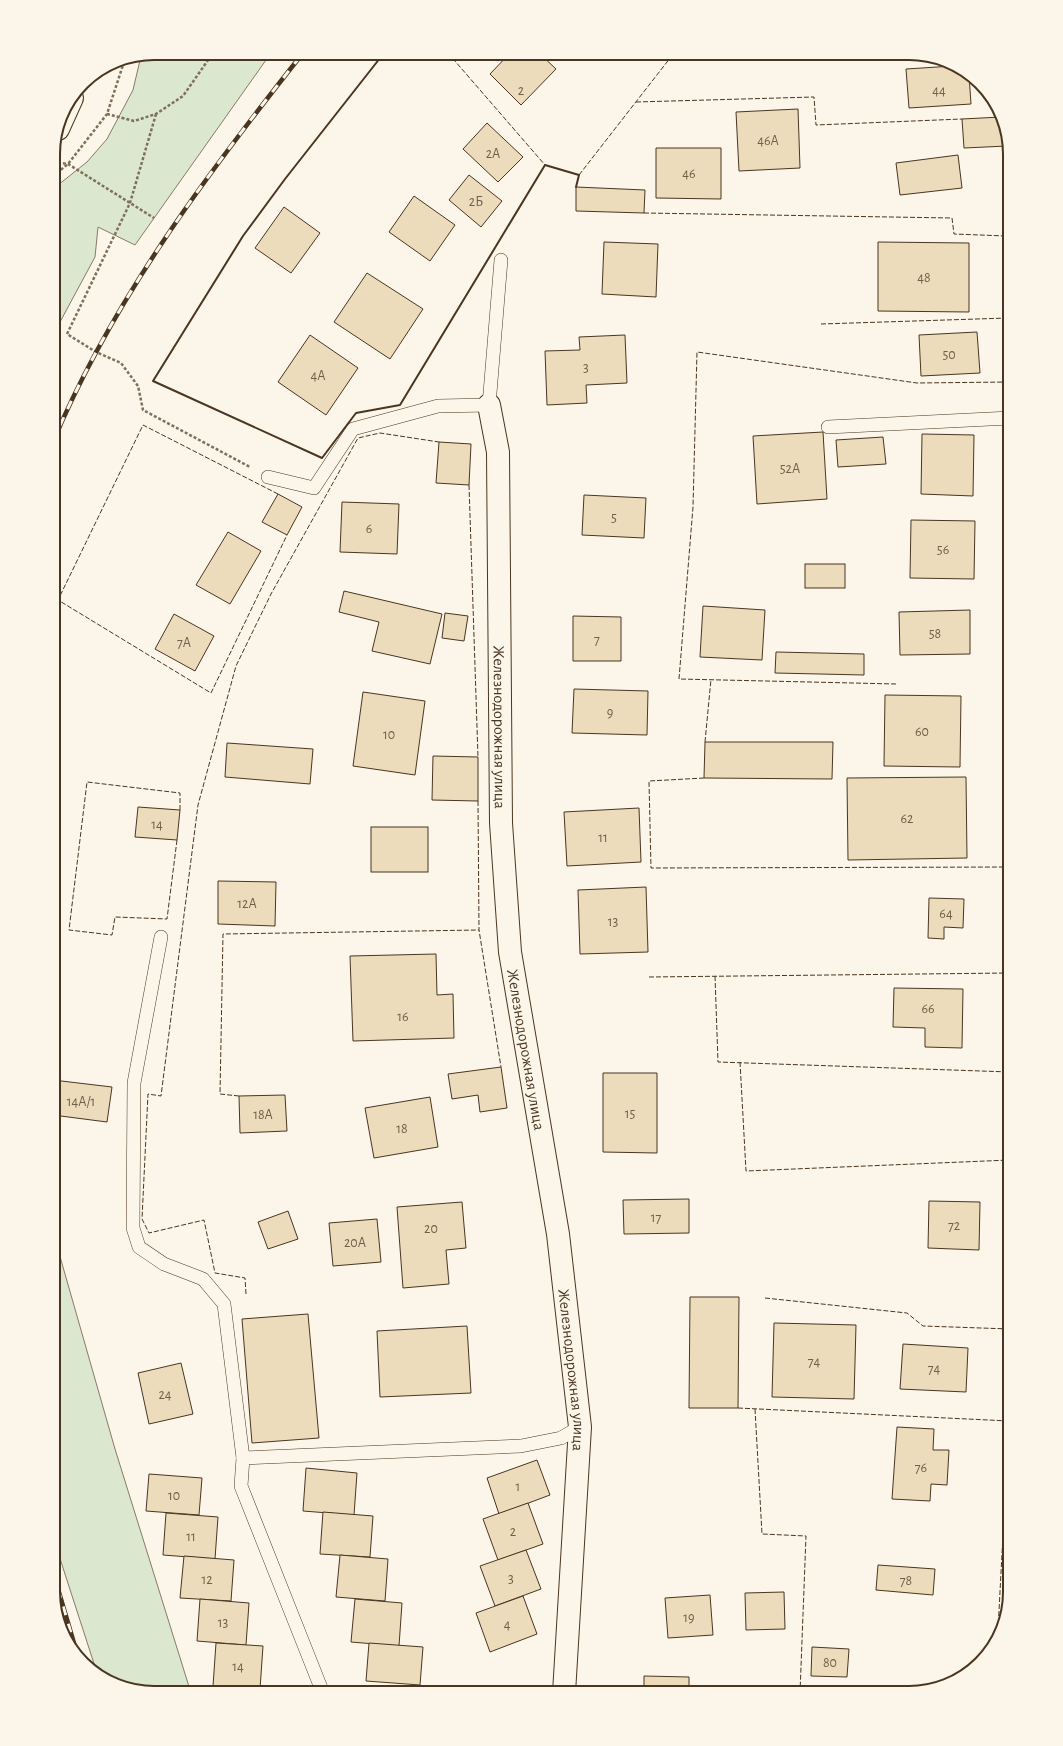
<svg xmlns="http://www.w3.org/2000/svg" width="1063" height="1746" viewBox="0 0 1063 1746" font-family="'Alegreya Sans',sans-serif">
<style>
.green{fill:#dce7d0;stroke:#887966}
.building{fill:#ecdcbc;stroke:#4a3520}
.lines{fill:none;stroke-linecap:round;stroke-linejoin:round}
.service-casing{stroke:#4a3520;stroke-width:14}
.minor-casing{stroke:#4a3520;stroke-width:24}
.tertiary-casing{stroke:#4a3520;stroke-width:24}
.path{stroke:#7f6f5c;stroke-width:2.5;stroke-dasharray:3 2;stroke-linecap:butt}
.service{stroke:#fbf6e9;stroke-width:13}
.minor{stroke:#fbf6e9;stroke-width:22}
.tertiary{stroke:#fbf6e9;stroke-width:22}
.rail-casing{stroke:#4a3520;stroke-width:4.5}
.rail{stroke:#fbf6e9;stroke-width:3;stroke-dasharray:9;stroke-linecap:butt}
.fence{stroke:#4a3520;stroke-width:1;stroke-dasharray:5 2;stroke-linecap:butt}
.wall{stroke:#4a3520;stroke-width:2}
.labels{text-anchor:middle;stroke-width:3;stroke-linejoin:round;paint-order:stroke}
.number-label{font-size:14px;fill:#725f47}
.street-label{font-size:16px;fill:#4a3520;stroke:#fbf6e9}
.rim{fill:none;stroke:#4a3520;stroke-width:2}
</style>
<rect width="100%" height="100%" fill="#fbf6e9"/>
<g class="green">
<path d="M154,53H271L135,245L98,227L95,257L53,335V189L87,162L107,139L133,90L141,56Z"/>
<path d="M53,1232L115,1449L191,1693H148L98,1676L53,1537Z"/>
</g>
<g class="building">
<path d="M510,53H539L556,69L521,105L490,74Z"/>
<path d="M953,66L965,70L969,75L971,104L909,108L906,69Z"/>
<path d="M798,109L800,168L739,171L736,112Z"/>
<path d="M1001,117L1007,146L964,148L962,119Z"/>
<path d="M487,123L523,157L498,182L463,149Z"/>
<path d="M656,148H721V199L656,198Z"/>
<path d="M958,155L962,188L900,195L896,163Z"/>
<path d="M469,175L502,201L481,227L449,200Z"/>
<path d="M576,187L645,190L644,213L576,211Z"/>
<path d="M414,196L455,225L430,261L389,232Z"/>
<path d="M284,207L320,233L291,273L255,248Z"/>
<path d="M604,242L658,244L656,297L602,294Z"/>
<path d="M878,242L969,243V312L878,311Z"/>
<path d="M367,273L423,309L390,359L334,322Z"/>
<path d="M977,332L980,373L921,376L919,335Z"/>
<path d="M310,335L358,368L326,415L278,382Z"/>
<path d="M625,335L627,383L586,385L587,403L547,405L545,351L580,350L579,337Z"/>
<path d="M823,432L827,499L757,504L753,436Z"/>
<path d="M922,434L974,435L973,496L921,494Z"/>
<path d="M883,437L886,464L838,467L836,440Z"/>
<path d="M439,442L471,444L469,485L436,483Z"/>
<path d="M278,494L302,507L287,535L262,522Z"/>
<path d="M584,495L646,498L644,538L582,535Z"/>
<path d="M342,502L399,504L397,554L340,552Z"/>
<path d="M911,520L975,521L974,579L910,578Z"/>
<path d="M228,532L261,551L230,604L196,585Z"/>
<rect x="805" y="564" width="40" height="24"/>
<path d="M344,591L442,614L430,664L372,651L379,622L339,612Z"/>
<path d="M703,606L765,610L762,660L700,657Z"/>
<path d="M970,610V654L900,655L899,612Z"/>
<path d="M445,613L468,616L464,641L442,638Z"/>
<path d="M174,614L214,636L195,671L155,649Z"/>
<path d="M573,616L621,617V661H573Z"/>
<path d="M776,652L864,654V675L775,673Z"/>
<path d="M574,689L648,691L647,735L572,733Z"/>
<path d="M363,692L425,701L415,775L353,766Z"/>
<path d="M885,695L961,696L960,767L884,766Z"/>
<path d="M705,742H833L832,779L704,778Z"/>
<path d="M227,743L313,749L310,784L225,777Z"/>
<path d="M433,756L478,757V801L432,800Z"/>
<path d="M966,777L967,858L848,860L847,778Z"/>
<path d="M138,807L180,810L177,840L135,837Z"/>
<path d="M639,808L641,862L567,866L564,812Z"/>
<rect x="371" y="827" width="57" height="45"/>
<path d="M218,881L276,882L275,926L218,924Z"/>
<path d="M646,887L648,952L580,954L578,890Z"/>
<path d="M929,898L964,899L963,928L944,927V939L928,938Z"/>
<path d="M436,954L437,995L453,994L454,1038L353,1041L350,956Z"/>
<path d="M894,988L963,989L962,1048L925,1047V1028L893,1027Z"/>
<path d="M501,1067L507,1108L480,1112L478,1095L452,1099L448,1074Z"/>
<path d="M603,1073H657V1153L603,1152Z"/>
<path d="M53,1080L112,1087L107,1122L53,1115Z"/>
<path d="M285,1095L287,1131L240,1133L239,1096Z"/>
<path d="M430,1097L438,1147L374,1158L365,1108Z"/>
<path d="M689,1199V1233L624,1234L623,1200Z"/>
<path d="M929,1201L980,1202L979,1250L928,1248Z"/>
<path d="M462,1202L466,1248L446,1250L449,1284L403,1288L397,1207Z"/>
<path d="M288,1211L298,1239L268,1249L258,1222Z"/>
<path d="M377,1219L381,1262L333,1266L329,1223Z"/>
<path d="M690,1297H739L738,1408H689Z"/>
<path d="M308,1314L319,1438L252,1443L242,1319Z"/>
<path d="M774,1323L856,1325L854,1399L772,1397Z"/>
<path d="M467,1326L471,1393L380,1397L377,1331Z"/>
<path d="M903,1344L968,1348L966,1392L900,1389Z"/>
<path d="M181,1363L193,1414L149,1424L138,1373Z"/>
<path d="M897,1427L934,1429L933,1450H949L947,1485L931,1484L930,1501L892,1499Z"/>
<path d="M537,1460L550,1495L499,1514L487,1478Z"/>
<path d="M306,1468L357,1473L354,1515L303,1511Z"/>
<path d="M149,1474L202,1478L199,1515L146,1511Z"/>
<path d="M528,1503L543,1544L498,1560L483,1519Z"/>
<path d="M323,1512L373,1516L370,1557L320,1554Z"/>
<path d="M166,1513L218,1517L215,1559L163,1555Z"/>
<path d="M526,1550L541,1589L495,1606L480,1566Z"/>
<path d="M340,1555L388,1559L385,1601L336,1597Z"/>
<path d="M184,1556L234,1560L231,1601L180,1598Z"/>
<path d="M878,1565L935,1569L933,1595L876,1590Z"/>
<path d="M784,1592L785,1629L746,1630L745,1593Z"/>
<path d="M710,1595L713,1635L668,1638L665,1598Z"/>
<path d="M523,1596L537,1634L490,1652L476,1613Z"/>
<path d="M200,1599L249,1603L246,1645L197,1641Z"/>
<path d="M355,1599L402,1603L399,1646L351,1642Z"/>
<path d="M216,1643L263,1646L260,1689L213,1686Z"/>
<path d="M369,1643L423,1647L420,1685L366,1681Z"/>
<path d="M812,1647L849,1649L847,1677L811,1676Z"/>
<path d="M644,1676L689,1677V1693H644Z"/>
<path d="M230,1687L283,1691V1693H229Z"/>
</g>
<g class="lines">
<defs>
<g id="service">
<path d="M828,427L1010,418"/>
<path d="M268,477L314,488L353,429L438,406L489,405L501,260"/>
<path d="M161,937L134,1083L133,1228L139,1247L164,1264L203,1279L224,1304L243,1458L521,1446L561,1438L580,1427"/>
<path d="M243,1458L241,1486L323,1693"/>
</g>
<g id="minor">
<path id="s1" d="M489,405L498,452L501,823L510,952L558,1234L580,1427L564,1693"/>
</g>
<path id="tertiary" d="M58,129L72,98"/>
</defs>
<use href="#service" class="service-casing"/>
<use href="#minor" class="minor-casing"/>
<use href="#tertiary" class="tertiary-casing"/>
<g class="path">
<path d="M107,114L134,121L156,114L183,96L213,53"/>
<path d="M156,114L130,203L67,334L96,352L121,363L138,386L143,410L250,467"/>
<path d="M53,162L68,164L154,218"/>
<path d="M53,176L68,164L107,114L125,59"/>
<path d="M1010,1593V1591"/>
</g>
<use href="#service" class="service"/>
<use href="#minor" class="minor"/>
<use href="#tertiary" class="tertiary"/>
<defs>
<g id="rail">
<path d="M53,442C113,299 207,174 303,53"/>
<path d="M53,1572L76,1650"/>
</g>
</defs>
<use href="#rail" class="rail-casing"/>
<use href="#rail" class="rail"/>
<g class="fence">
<path d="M448,53L545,165"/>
<path d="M636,102L814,97L816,125L962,119"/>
<path d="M579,175L674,53"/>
<path d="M644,213L952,218L954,234L1006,236L1010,415"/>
<path d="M821,324L1008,318"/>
<path d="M1010,421V429"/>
<path d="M469,485L478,757"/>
<path d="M278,494L143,425L58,600L211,693L287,535"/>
<path d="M896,684L679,679L693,507L697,352L917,383L1009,382"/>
<path d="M705,742L711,679"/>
<path d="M704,778L649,781L651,868L1010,867"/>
<path d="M478,801L479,930L501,1067"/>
<path d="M177,840L167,919L115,917L112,935L69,930L87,782L180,793V810"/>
<path d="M715,976L718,1062L1010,1072"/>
<path d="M649,977L1010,973"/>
<path d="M740,1062L746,1171L1010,1160"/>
<path d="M239,1096L220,1094L223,934L479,930"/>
<path d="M246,1294L245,1278L215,1273L204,1220L149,1233L142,1219L148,1094L161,1096L198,805L236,666L271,594L358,438L380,433L439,442"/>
<path d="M765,1298L907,1313L923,1326L1010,1329"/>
<path d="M738,1408L1009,1421"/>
<path d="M755,1409L762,1534L806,1536L800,1693"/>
<path d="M998,1630L1010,1401"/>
</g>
<path class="wall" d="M384,53L285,179L243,236L153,381L322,458L356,413L400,405L545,165L579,175L576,187"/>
</g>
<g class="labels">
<g class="number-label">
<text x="521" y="95">2</text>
<text x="939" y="95">44</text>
<text x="768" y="145">46А</text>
<text x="493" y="158">2А</text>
<text x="689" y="178">46</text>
<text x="476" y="206">2Б</text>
<text x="924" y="282">48</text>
<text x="949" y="359">50</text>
<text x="586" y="372">3</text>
<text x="318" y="380">4А</text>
<text x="790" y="473">52А</text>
<text x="614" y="522">5</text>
<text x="369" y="533">6</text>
<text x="943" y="554">56</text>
<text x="935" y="638">58</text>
<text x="597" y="644">7</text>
<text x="184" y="647">7А</text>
<text x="610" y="717">9</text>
<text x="922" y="736">60</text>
<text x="389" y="739">10</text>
<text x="907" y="823">62</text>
<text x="157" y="829">14</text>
<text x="603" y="842">11</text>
<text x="247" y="908">12А</text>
<text x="946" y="918">64</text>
<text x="613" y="926">13</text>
<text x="928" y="1013">66</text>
<text x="403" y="1021">16</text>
<text x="81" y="1106">14А/1</text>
<text x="630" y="1118">15</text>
<text x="263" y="1119">18А</text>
<text x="402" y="1133">18</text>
<text x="656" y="1222">17</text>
<text x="954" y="1230">72</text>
<text x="431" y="1233">20</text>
<text x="355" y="1247">20А</text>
<text x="814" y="1366">74</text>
<text x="934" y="1373">74</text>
<text x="165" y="1399">24</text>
<text x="921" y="1472">76</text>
<text x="518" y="1491">1</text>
<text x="174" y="1500">10</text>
<text x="513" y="1536">2</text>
<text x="191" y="1541">11</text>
<text x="511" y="1583">3</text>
<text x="207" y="1584">12</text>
<text x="906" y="1585">78</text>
<text x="689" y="1622">19</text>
<text x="223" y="1627">13</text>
<text x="507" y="1629">4</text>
<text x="830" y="1667">80</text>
<text x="238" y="1671">14</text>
</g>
<g class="street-label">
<text dy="6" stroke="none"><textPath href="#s1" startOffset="323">Железнодорожная улица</textPath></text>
<text dy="6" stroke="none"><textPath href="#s1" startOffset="647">Железнодорожная улица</textPath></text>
<text dy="6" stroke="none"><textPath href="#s1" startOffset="971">Железнодорожная улица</textPath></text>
</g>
</g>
<path d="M0 0H1063V1746H0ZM154 60H909A94 94 0 0 1 1003 154V1592A94 94 0 0 1 909 1686H154A94 94 0 0 1 60 1592V154A94 94 0 0 1 154 60Z" fill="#fbf6e9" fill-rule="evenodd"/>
<path class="rim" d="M154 60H909A94 94 0 0 1 1003 154V1592A94 94 0 0 1 909 1686H154A94 94 0 0 1 60 1592V154A94 94 0 0 1 154 60Z"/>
</svg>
